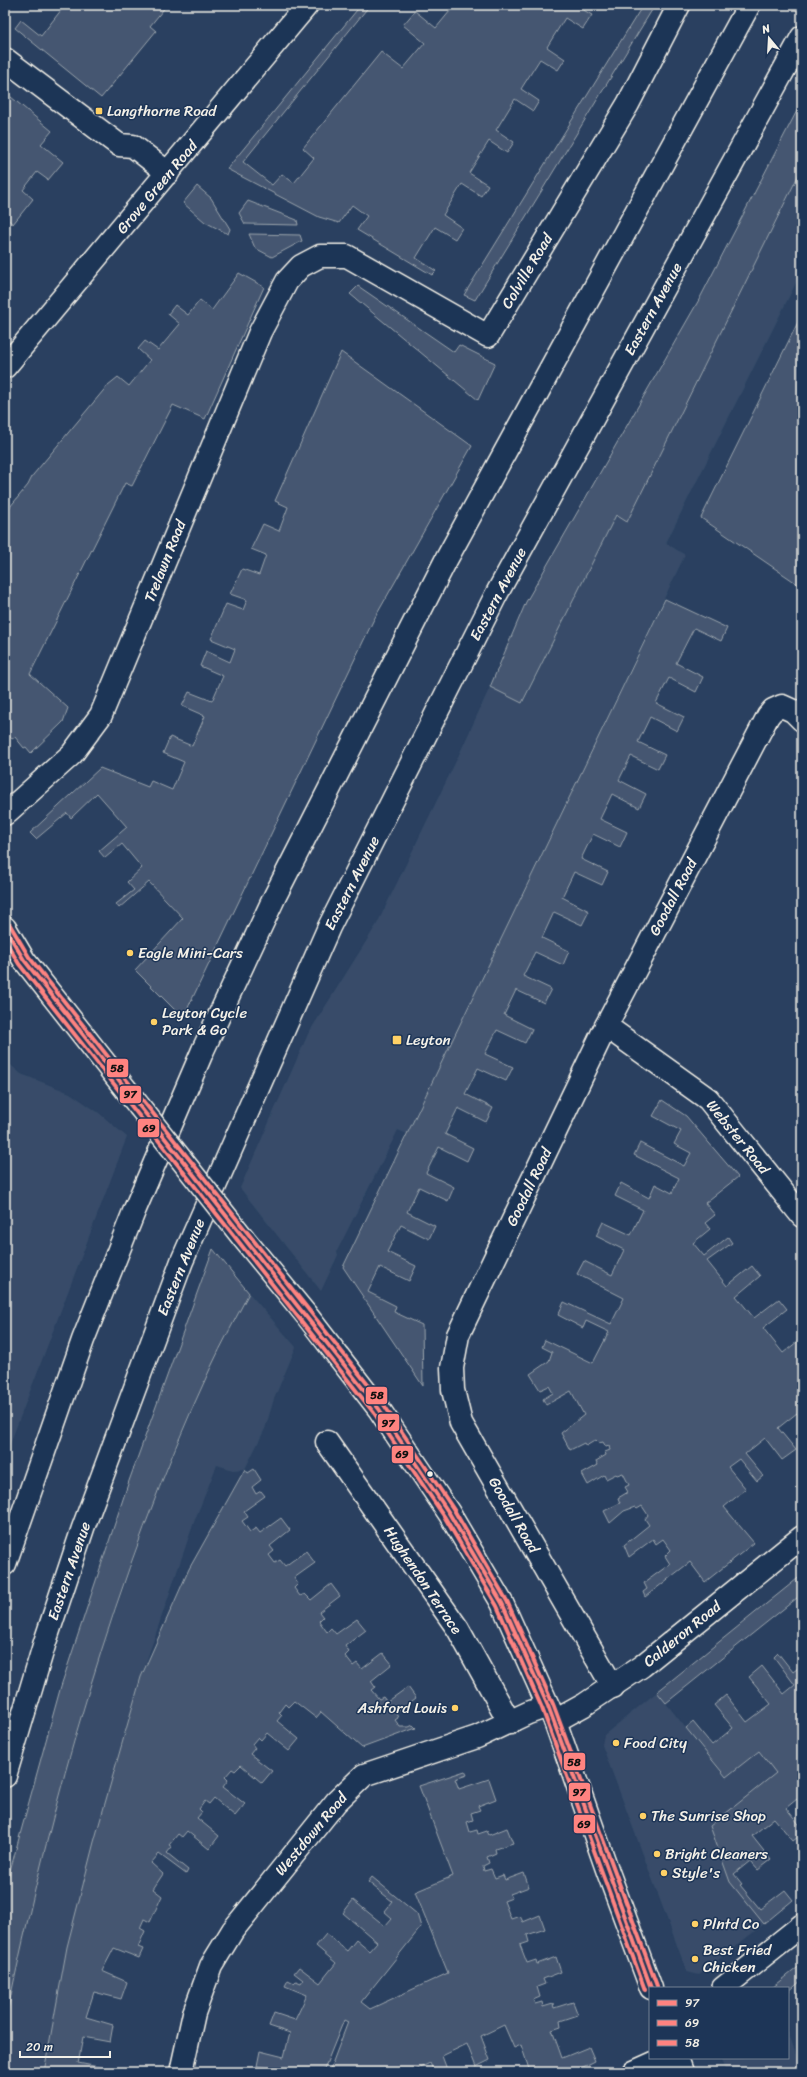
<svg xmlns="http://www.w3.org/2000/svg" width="807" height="2077" viewBox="0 0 807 2077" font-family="Sriracha,sans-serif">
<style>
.built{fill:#374c69}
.green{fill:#445771;stroke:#9ca4ac}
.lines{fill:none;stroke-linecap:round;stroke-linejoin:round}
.street-casing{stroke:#f4f1e8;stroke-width:25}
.primary-casing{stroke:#f4f1e8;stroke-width:25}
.highway-casing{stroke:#f4f1e8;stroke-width:25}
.street{stroke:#1d3557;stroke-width:22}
.primary{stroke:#1d3557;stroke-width:22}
.highway{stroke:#1d3557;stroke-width:22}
.primary-bridge-casing{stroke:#f4f1e8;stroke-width:25;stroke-linecap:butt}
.primary-bridge{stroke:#1d3557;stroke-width:22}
.bus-1-casing{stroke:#1d3557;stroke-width:7}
.bus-2-casing{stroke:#1d3557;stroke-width:7}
.bus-3-casing{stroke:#1d3557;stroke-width:7}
.bus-1{stroke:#ff8380;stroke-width:4}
.bus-2{stroke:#ff8380;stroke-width:4}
.bus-3{stroke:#ff8380;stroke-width:4}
.poi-dot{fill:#ffd166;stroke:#1d3557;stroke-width:1.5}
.bus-dot{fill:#f4f1e8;stroke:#1d3557;stroke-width:1.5}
.labels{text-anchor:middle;stroke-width:3;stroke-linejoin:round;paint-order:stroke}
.poi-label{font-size:15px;fill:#f4f1e8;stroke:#1d3557;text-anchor:start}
.street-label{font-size:15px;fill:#f4f1e8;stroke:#1d3557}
.line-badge{stroke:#1d3557;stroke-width:1.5}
.pale-badge-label{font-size:11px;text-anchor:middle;font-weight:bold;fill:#111}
</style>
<rect width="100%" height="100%" fill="#2a4060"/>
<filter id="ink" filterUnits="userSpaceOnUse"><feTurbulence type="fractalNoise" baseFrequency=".025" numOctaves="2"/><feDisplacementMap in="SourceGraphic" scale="8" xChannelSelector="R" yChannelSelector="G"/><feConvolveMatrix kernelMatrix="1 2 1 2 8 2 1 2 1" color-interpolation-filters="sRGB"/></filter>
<g filter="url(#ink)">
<g class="built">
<path d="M802,168V271L666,543L685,555L407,1134L398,1130L337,1251L338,1255L321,1291L240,1188L308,1034L377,924L457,759L490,687L523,703L616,515L627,521Z"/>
<path d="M5,1060L21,1074L70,1093L99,1113L127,1137L5,1457Z"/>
<path d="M249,1293L296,1347L274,1399L265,1429L245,1469L233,1470L217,1465L194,1522L141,1677L94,1842L67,1947L44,2072H5V2023L22,1943L47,1838L95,1670L151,1509L210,1368Z"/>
<path d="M657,1692L725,1777L759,1751L777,1773L710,1826L730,1882L764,1924L699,1975L687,1972L602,1745L604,1735Z"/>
<path d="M788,2031L802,2072H726L720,2058H788Z"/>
</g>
<g class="green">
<path d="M65,5H167L150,26L156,31L101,98L15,28L21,20L41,36Z"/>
<path d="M361,5H370L243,162L272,185L282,174L294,183L314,158L303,148L381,52L403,69L425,43L403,25L415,11L436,28L455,5H575L592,15L583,29L565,18L547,47L565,59L558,70L540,59L521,89L539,101L533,111L515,99L496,130L514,142L507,153L489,141L469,173L488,185L481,196L462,184L443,215L462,228L455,239L435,227L416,258L436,271L432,275L357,230L367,216L352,205L339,223L319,217L227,169Z"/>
<path d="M643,5H655L475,300L464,295Z"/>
<path d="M5,92L52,131L41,144L63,162L48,180L37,172L23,190L33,199L13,224L5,217Z"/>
<path d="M802,101V168L627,522L616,515L522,703L490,687L526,602L700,298Z"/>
<path d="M197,186L211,198L230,229L228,234L205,222L183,203Z"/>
<path d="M248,201L297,220L298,225L245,224L239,213Z"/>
<path d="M249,234L300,235L302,241L272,257L255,248Z"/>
<path d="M239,273L264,287L205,419L173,405L132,486L125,483L30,674L68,708L63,722L31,753L26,747L24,748L15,737L12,739L5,731V513L28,485L33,475L108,385L118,377L129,386L150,360L138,349L145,341L158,350L180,324L168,314L175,305L188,315L200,300L212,310Z"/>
<path d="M358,286L454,352L459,345L495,363L478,400L350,294Z"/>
<path d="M802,314V587L701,518Z"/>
<path d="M341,352L472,446L373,621L183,1018L135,970L183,918L149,882L119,908L116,904L134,890L127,882L142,868L122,844L105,858L99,851L127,827L97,793L71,818L67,813L36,839L30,833L100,768L148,787L151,781L172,790L184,762L163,753L170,737L192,746L205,716L182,706L189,692L212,701L223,676L200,666L206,651L230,662L235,649L211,639L226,604L243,610L247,600L230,594L242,569L259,575L266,555L251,549L263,524L279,531L288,507L275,501Z"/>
<path d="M665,599L727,628L721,641L694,628L676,663L703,677L696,692L669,678L656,703L684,717L677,731L650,717L638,742L665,755L658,769L631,756L619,780L646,794L639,808L612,794L600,819L627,832L620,847L593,834L581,859L608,872L602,885L574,872L562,897L589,911L582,925L554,912L542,938L569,951L563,965L535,952L523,976L551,989L544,1003L516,990L504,1015L532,1029L525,1043L497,1030L485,1054L513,1067L506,1081L478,1068L465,1094L493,1108L486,1122L458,1108L445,1134L473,1148L467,1161L439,1147L426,1173L454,1187L448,1201L419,1187L407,1212L435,1226L429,1239L401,1225L387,1252L416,1266L409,1281L380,1267L368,1292L396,1306L394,1312L422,1325L423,1386L343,1267Z"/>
<path d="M662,1100L686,1116L738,1177L705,1203L715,1215L705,1223L710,1229L693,1243L704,1256L728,1237L732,1243L707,1261L727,1286L752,1266L760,1276L736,1296L754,1318L779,1299L787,1309L763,1328L783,1353L802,1338V1418L797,1413L778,1428L796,1450L782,1460L765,1438L745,1454L763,1476L757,1481L739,1459L728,1467L746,1489L724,1507L754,1543L705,1582L690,1562L645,1597L643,1592L647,1589L644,1583L670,1564L665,1556L671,1550L663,1539L656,1544L653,1539L629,1557L624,1545L649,1525L645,1519L648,1515L642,1506L637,1509L635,1507L624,1511L610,1523L604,1511L620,1503L618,1498L628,1492L625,1487L629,1485L623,1473L617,1475L616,1474L606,1479L604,1475L588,1485L582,1474L598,1465L596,1461L606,1455L605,1452L610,1450L609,1446L606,1447L603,1442L599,1443L596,1440L586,1446L584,1443L570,1450L561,1433L584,1415L571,1391L546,1405L543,1399L553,1393L549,1386L540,1390L530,1374L549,1361L552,1352L542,1347L545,1340L593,1363L609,1332L586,1321L583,1328L558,1315L564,1302L611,1324L624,1298L577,1274L584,1261L612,1275L624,1250L596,1236L603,1222L631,1235L643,1210L615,1196L621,1183L649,1198L655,1184L672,1193L679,1178L634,1155L640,1143L684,1166L691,1153L674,1144L681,1131L653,1116Z"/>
<path d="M213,1249L249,1293C236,1318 222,1343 210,1369C114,1577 52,1799 5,2023V1889L61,1686L129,1481Z"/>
<path d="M245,1469L248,1473L254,1469L261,1480L252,1487L256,1494L261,1491L265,1496L244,1511L248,1517L242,1521L250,1532L256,1528L260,1533L281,1518L290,1530L270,1546L274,1551L269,1555L275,1563L280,1560L285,1566L306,1551L315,1563L294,1578L298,1584L294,1588L300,1596L305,1594L311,1600L331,1584L340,1596L319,1612L323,1617L319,1621L327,1632L331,1628L336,1634L357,1619L366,1630L345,1646L349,1652L345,1656L353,1666L357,1663L362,1669L383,1653L392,1664L371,1681L375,1687L371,1690L379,1699L383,1697L387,1702L408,1687L416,1698L396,1713L398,1718L395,1720L400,1727H409L413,1725L416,1728L362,1748L321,1712L316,1718L294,1701L288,1707L285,1704L279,1712L282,1715L277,1721L299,1739L289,1751L267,1733L261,1740L258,1737L252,1744L255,1748L250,1754L272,1771L262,1783L241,1765L235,1771L232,1769L225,1777L228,1780L223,1787L245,1804L235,1816L214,1798L209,1804L205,1801L199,1809L202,1812L197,1818L219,1836L209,1849L187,1831L182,1837L178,1834L169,1845L172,1847L167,1853L188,1870L186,1874L159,1854L151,1863L163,1874L153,1889L162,1896L150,1922L144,1919L140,1928L145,1931L138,1947L143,1949L139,1958L114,1948L102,1971L127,1982L121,1999L94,1992L86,2017L113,2025L110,2042L83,2037L78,2063L104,2068L103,2072H44L67,1947L94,1842L141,1677L189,1569Z"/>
<path d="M802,1575V1594L666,1703L657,1692Z"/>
<path d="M778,1653L793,1672L801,1666L802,1667V1805L797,1799L786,1808L802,1828V1834L793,1841L774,1818L752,1836L771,1860L758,1870L750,1861L734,1874L742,1884L740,1885L760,1909L785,1890L793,1900L764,1924L730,1882L710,1826L776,1773L759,1751L726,1777L686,1728L693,1722L712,1745L733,1728L714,1705L726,1695L747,1722L771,1704L749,1677L762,1666L784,1694L795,1685L774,1657Z"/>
<path d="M465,1771L467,1775L455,1779L459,1789L489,1779L496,1799L478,1806L480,1810L471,1813L473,1820L467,1822L470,1832L477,1830L478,1834L487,1831L489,1835L507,1828L513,1843L495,1849L496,1853L487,1857L489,1863L483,1866L484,1871L491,1869L495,1878L503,1875L505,1880L524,1873L529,1887L510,1894L512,1898L504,1901L511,1919L520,1916L523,1922L540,1915L545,1929L527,1935L529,1942L520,1945L527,1963L536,1960L537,1964L556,1957L561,1972L543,1979L545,1984L537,1987L540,1997L533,2000L535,2004L542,2002L543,2007L553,2004L554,2008L573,2002L578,2015L560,2021L561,2027L552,2030L562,2058L589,2047L595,2061L573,2072H530L521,2045L514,2048L504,2025L481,2036L490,2060L476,2067L467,2044L442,2056L448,2072H434L430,2063L411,2072H329L348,2022L344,2020L323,2072H282V2070L257,2066L260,2051L284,2057L290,2033L269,2026L274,2013L295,2020L307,1995L285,1986L288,1980L294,1983L296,1981L301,1983L303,1980L294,1973L299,1967L320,1983L336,1963L316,1946L326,1934L347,1951L356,1940L369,1951L377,1942L343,1913L353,1900L385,1926L392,1918L384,1911L392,1901L368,1882L372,1877L417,1914L421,1927L361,2002L370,2009L448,1973L415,1892L453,1876L419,1786Z"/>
<path d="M802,1964V1980L788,1992V1988H772Z"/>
</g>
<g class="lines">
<defs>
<g id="street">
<path d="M5,59L119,145L133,146L168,173"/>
<path d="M5,814L72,754L101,715L260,332L287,281L301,266L320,256H347L488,336L628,104L679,5"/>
<path d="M606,1026L708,1099L802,1216"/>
<path d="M327,1442L458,1629L510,1723"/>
<path d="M613,1687L461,1423L453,1390L452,1368L458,1335L606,1026L768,716L773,710L782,706L793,711L802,720"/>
<path d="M555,1721L584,1705L642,1666L802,1537"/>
<path d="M723,1988L802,1925"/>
<path d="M181,2072L194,2013L211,1966L233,1930L336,1802L364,1775L477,1737L528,1713L548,1706"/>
<path d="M634,2072L665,2058"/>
</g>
<g id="primary">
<path d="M5,367L307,5"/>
<path d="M5,928L24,960L139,1106"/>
<path d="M244,1239L308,1317L379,1409L449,1513L502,1603L555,1721L608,1872L651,1988"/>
<path d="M677,2058L682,2072"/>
</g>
<g id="highway">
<path d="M5,1564L83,1340L135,1209L203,1050L275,896L446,560L749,5"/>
<path d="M5,1776L45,1642L83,1528L182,1261L329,927L496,595L802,37"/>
</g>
</defs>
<use href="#street" class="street-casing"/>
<use href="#primary" class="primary-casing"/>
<use href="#highway" class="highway-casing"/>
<use href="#street" class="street"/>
<use href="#primary" class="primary"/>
<use href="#highway" class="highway"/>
<defs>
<path id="primary-bridge" d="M139,1106L244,1239"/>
</defs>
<use href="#primary-bridge" class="primary-bridge-casing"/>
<use href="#primary-bridge" class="primary-bridge"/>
<defs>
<path id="bus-1" d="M5,928L24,960L379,1409L449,1513L502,1603L548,1706L651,1988"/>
<path id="bus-2" d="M5,940L19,964L374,1413L444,1516L497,1606L542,1708L645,1990"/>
<path id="bus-3" d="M10,925L29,957L384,1405L454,1510L507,1601L553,1704L657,1986"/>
</defs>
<use href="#bus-1" class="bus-1-casing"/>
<use href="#bus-2" class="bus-2-casing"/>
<use href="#bus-3" class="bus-3-casing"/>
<use href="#bus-1" class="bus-1"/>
<use href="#bus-2" class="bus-2"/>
<use href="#bus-3" class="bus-3"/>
</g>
</g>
<g class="poi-dot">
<rect x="95" y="107" width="8" height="8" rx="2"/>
<circle cx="130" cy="953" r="4"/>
<circle cx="154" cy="1022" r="4"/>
<rect x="392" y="1035" width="10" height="10" rx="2"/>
<circle cx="455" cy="1708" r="4"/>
<circle cx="616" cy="1743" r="4"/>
<circle cx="643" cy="1816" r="4"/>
<circle cx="657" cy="1854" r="4"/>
<circle cx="664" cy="1873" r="4"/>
<circle cx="695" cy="1924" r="4"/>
<circle cx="695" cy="1959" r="4"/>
</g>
<circle class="bus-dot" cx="430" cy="1474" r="3.5"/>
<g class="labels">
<g class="poi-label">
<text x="107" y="116">Langthorne Road</text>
<text x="138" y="958">Eagle Mini-Cars</text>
<text x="162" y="1018">Leyton Cycle<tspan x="162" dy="17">Park &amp; Go</tspan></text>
<text x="406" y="1045">Leyton</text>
<text x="447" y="1713" text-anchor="end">Ashford Louis</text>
<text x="624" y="1748">Food City</text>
<text x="651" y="1821">The Sunrise Shop</text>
<text x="665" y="1859">Bright Cleaners</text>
<text x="672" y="1878">Style's</text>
<text x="703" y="1929">Plntd Co</text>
<text x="703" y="1955">Best Fried<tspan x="703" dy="17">Chicken</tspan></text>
</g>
<g class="street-label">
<text transform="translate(157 187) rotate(-50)" y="5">Grove Green Road</text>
<text transform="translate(527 271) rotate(-59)" y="5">Colville Road</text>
<text transform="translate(653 309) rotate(-61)" y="5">Eastern Avenue</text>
<text transform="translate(165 561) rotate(-68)" y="5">Trelawn Road</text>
<text transform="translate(498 594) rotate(-62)" y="5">Eastern Avenue</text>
<text transform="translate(352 883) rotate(-63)" y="5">Eastern Avenue</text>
<text transform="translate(673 897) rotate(-62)" y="5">Goodall Road</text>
<text transform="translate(738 1137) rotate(51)" y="5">Webster Road</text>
<text transform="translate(529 1187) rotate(-64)" y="5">Goodall Road</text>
<text transform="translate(181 1267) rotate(-68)" y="5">Eastern Avenue</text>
<text transform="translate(514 1515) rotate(60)" y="5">Goodall Road</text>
<text transform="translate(69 1571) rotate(-71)" y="5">Eastern Avenue</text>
<text transform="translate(423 1580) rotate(56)" y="5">Hughendon Terrace</text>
<text transform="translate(682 1634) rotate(-39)" y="5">Calderon Road</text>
<text transform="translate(311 1834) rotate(-50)" y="5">Westdown Road</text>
</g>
</g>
<g class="line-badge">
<rect x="106" y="1058" width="23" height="20" rx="4" fill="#ff8380"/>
<rect x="119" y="1085" width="23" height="19" rx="4" fill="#ff8380"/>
<rect x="137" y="1118" width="23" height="20" rx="4" fill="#ff8380"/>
<rect x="365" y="1386" width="23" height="19" rx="4" fill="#ff8380"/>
<rect x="377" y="1413" width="23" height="19" rx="4" fill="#ff8380"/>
<rect x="391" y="1445" width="23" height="19" rx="4" fill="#ff8380"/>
<rect x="563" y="1752" width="23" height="19" rx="4" fill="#ff8380"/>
<rect x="568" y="1782" width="23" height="20" rx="4" fill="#ff8380"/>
<rect x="573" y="1814" width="23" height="20" rx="4" fill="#ff8380"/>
</g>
<g class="pale-badge-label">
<text x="117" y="1072">58</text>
<text x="130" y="1098">97</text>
<text x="149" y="1132">69</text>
<text x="377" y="1399">58</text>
<text x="388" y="1427">97</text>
<text x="402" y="1458">69</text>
<text x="574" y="1766">58</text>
<text x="579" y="1796">97</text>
<text x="584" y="1828">69</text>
</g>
<rect width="807" height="2077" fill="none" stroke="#1d3557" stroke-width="20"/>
<rect x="10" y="10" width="787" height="2057" fill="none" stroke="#f4f1e8" stroke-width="1.5" filter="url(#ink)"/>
<rect x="649" y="1987" width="140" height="72" fill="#1d3557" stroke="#738091"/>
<rect x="657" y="2000" width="20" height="6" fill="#ff8380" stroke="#738091"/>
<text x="685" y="2007" font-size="12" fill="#f4f1e8">97</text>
<rect x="657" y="2020" width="20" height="6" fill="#ff8380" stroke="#738091"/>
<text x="685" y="2027" font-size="12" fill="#f4f1e8">69</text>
<rect x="657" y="2040" width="20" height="6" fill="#ff8380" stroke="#738091"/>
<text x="685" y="2047" font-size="12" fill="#f4f1e8">58</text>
<g transform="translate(769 38) rotate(342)" stroke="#1d3557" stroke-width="3" paint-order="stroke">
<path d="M0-3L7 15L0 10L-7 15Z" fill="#f4f1e8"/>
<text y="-6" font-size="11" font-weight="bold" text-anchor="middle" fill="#f4f1e8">N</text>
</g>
<path d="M20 2051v6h90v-6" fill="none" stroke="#f4f1e8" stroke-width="2"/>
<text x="26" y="2051" font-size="12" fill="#f4f1e8" stroke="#1d3557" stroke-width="3" paint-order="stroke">20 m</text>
</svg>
